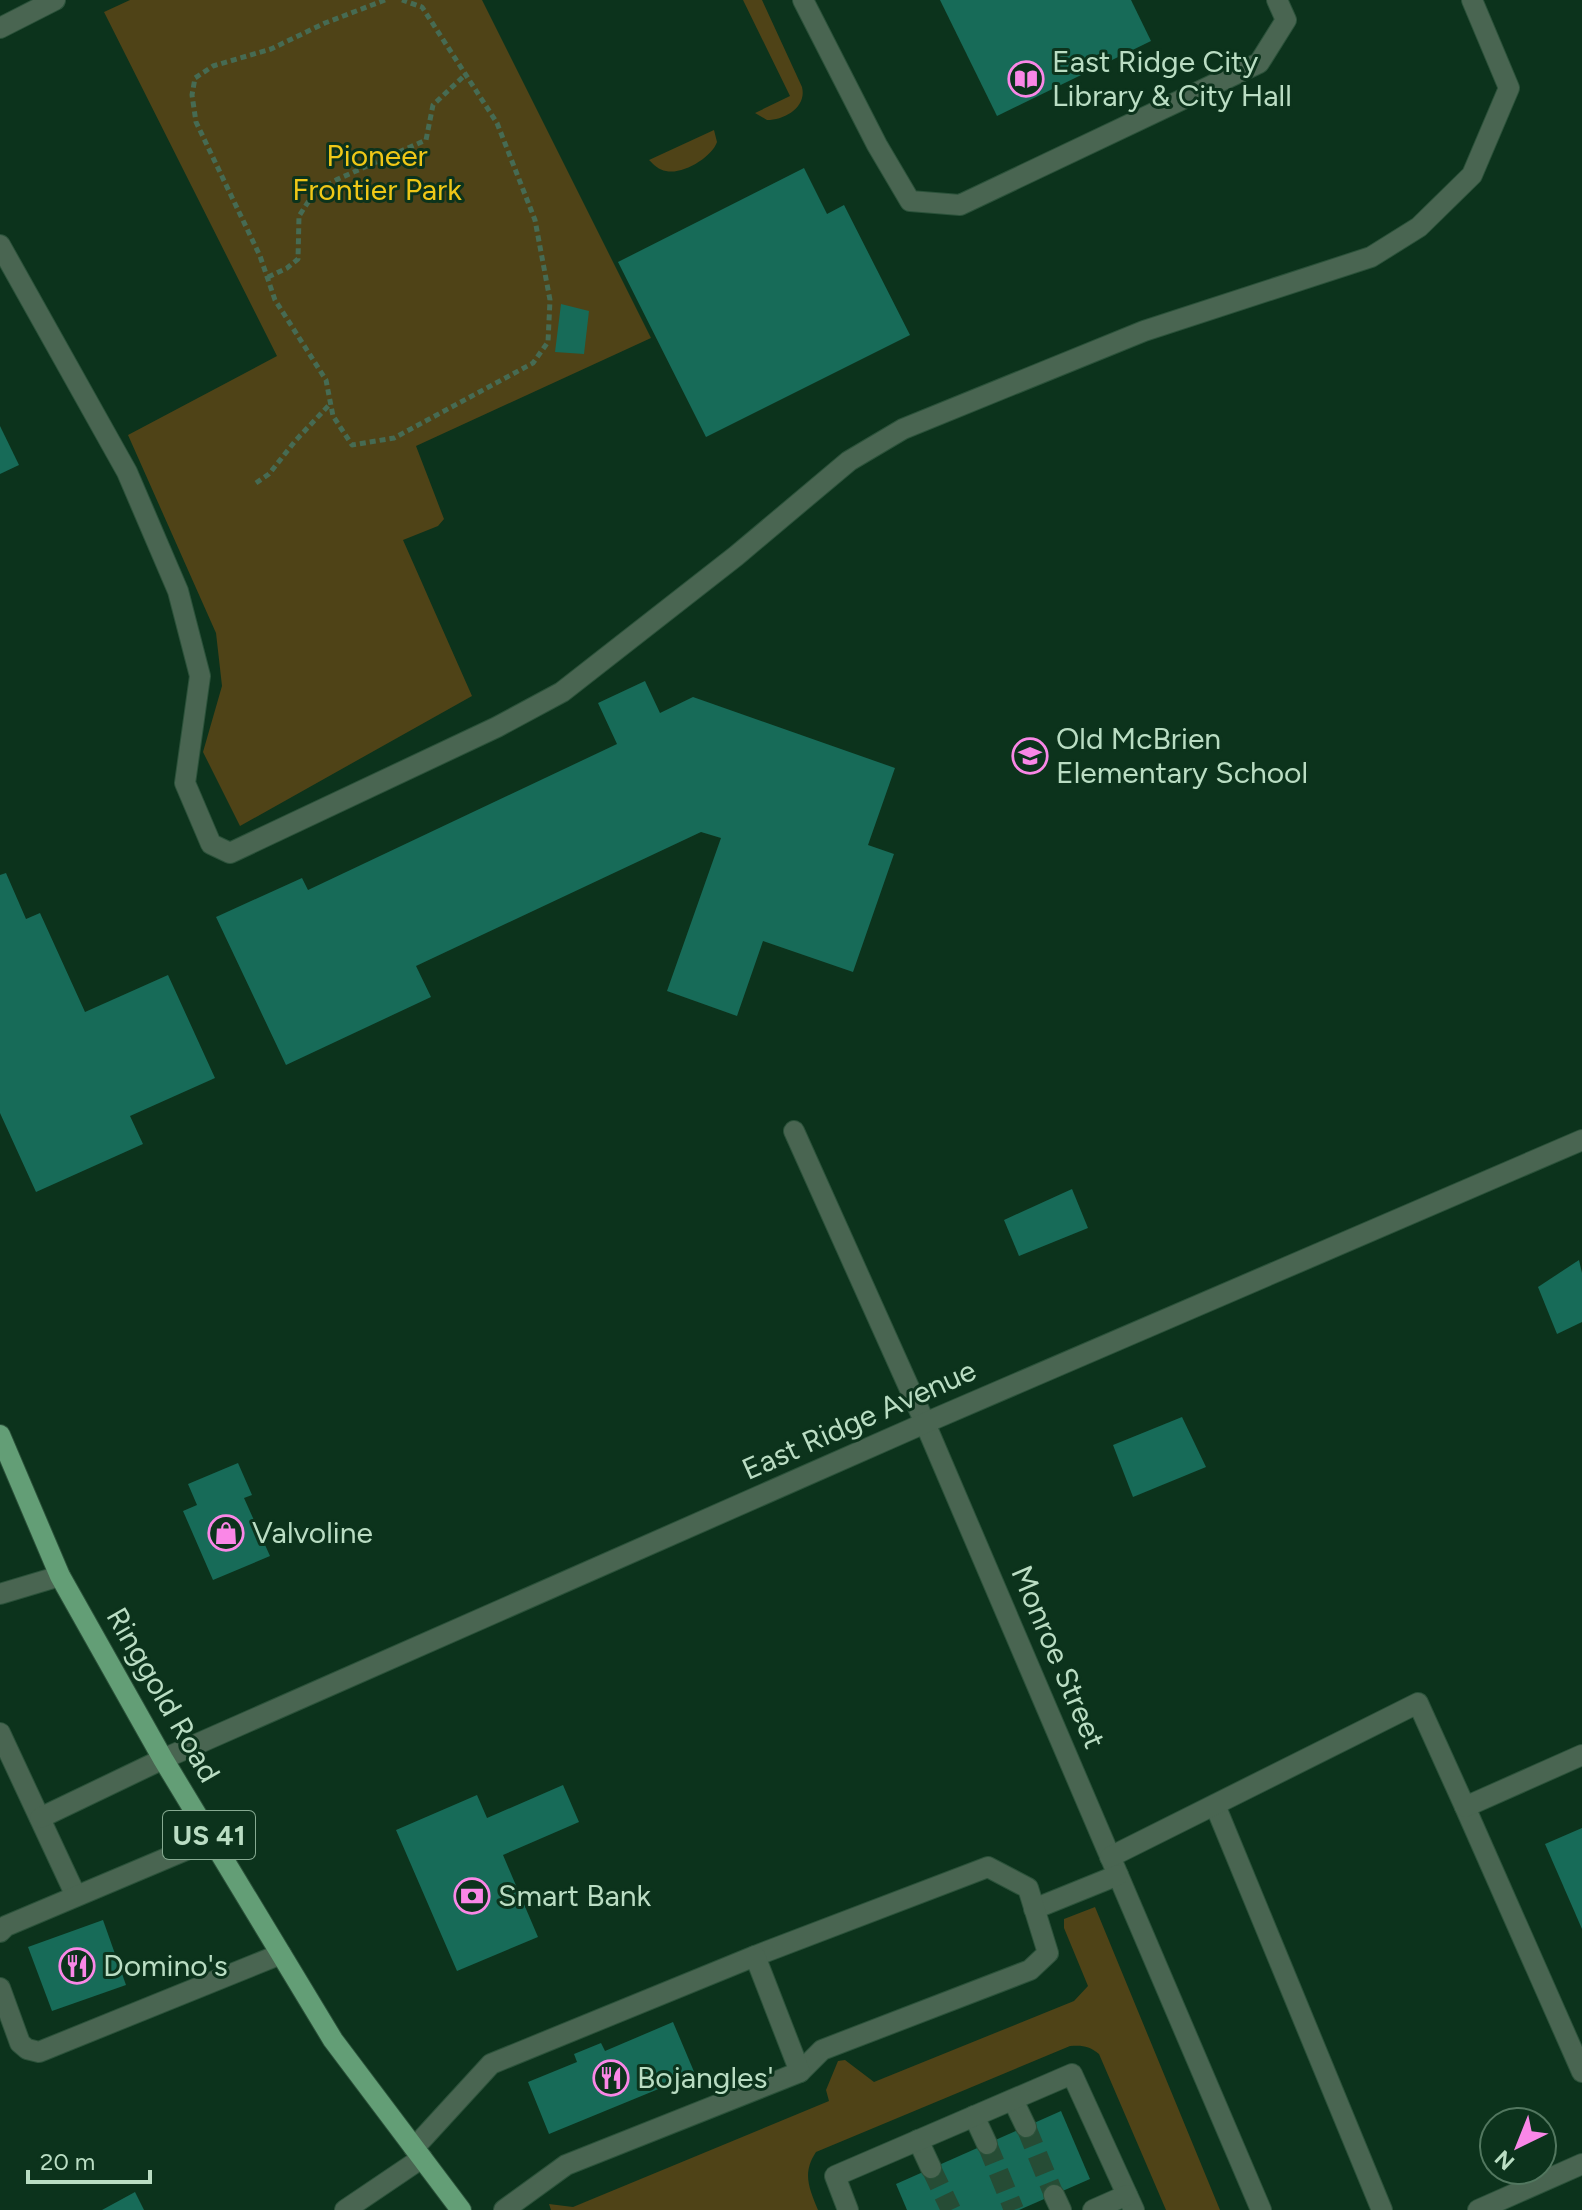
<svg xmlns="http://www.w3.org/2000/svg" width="1582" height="2210" viewBox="0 0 1582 2210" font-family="Figtree,sans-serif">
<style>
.green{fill:#4f4317}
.building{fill:#176b58}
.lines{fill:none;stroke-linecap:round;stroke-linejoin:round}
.minor-tunnel{stroke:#264c35;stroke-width:20;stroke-dasharray:20 10;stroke-linecap:butt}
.minor-casing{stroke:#2b523a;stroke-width:22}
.major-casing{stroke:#2b523a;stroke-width:22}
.path{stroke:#466b53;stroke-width:5;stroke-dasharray:6 4;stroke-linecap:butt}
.minor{stroke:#496551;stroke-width:20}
.major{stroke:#639e76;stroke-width:20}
.labels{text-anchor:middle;stroke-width:6;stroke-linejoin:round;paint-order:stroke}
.shield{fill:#0c331c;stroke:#86aa91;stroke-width:2}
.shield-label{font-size:28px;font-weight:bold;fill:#baddc3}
.poi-label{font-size:30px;fill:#baddc3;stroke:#0c331c;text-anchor:start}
.park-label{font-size:30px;fill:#efc717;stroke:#0c331c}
.street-label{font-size:30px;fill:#baddc3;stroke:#0c331c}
</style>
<rect width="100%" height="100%" fill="#0c331c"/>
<g class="green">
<path d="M130,0H482L651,338L416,446L444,519L438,526L403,540L472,696L240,826L203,752L222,686L216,633L128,435L277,356L104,12Z"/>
<path d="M743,0H762L802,87C807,107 785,120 767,120L755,113L790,96Z"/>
<path d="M714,130L717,142C712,157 683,175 666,171C659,170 654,165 649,160Z"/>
<path d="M1095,1907L1220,2210H1166L1099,2054C1089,2046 1083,2045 1070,2046L816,2152C802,2173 809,2188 818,2210H551L549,2204L573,2207L829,2101L826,2090L838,2061L845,2060L874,2082L1074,2001L1088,1986L1064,1928V1919Z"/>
</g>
<g class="building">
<path d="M940,0H1131L1151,41L997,116Z"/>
<path d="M804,168L827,214L844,205L910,335L706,437L618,262Z"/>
<path d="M561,304L589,311L584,354L555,352Z"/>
<path d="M0,426L19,465L0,474Z"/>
<path d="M645,681L660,713L693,697L895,768L868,845L894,854L853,972L763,941L737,1016L667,991L721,838L701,832L416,966L431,997L286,1065L216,917L302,878L308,890L617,744L598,703Z"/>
<path d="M6,873L26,919L40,913L85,1012L168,975L215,1078L130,1116L143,1144L36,1192L0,1113V875Z"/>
<path d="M1072,1189L1088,1228L1019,1256L1004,1220Z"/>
<path d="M1579,1260L1582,1273V1322L1557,1334L1538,1287Z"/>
<path d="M1182,1417L1206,1467L1133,1497L1113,1445Z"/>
<path d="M238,1463L252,1495L244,1498L270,1556L213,1580L183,1511L197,1505L188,1484Z"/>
<path d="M563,1785L579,1822L503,1855L538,1937L457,1971L396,1830L477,1795L487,1818Z"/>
<path d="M1582,1828V1929L1545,1844Z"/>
<path d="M103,1920L126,1985L52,2011L28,1947Z"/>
<path d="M673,2022L695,2074L549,2134L528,2082L577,2062L574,2054L601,2043L605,2051Z"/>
<path d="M1061,2111L1090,2179L1019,2210H907L896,2184Z"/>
<path d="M135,2192L144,2210H102Z"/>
</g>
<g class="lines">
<g class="minor-tunnel">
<path d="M1026,2127L1054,2195"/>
<path d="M987,2144L1014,2210"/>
<path d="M931,2168L951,2210"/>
</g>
<defs>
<g id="minor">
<path d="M803,0L877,145L910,201L960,205L1259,63L1286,20L1277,0"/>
<path d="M0,28L55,0"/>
<path d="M0,245L127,472L178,591L200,676L185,783L211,844L230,853L497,727L562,692L736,556L849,461L903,429L1144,331L1371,257L1419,227L1472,175L1509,88L1472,0"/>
<path d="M794,1131L925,1423L1261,2210"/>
<path d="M0,1594L60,1576"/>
<path d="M0,1733L76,1896"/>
<path d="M1215,1805L1382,2210"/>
<path d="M1465,1807L1582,2072"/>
<path d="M40,1818L163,1759L925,1423L1582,1140"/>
<path d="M1110,1857L1418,1703L1465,1807L1582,1755"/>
<path d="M1034,1909L1118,1875"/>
<path d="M0,1932L6,1926L212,1839"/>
<path d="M755,1956L988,1867L1028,1888L1048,1953L1030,1970L822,2050L800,2072"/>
<path d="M0,1988L20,2043L27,2049L39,2052L281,1954"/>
<path d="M1013,2100L1026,2127"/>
<path d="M974,2116L987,2144"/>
<path d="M918,2140L931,2168"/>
<path d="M414,2148L491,2064L755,1956L800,2072L566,2165L504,2210"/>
<path d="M1054,2195L1061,2210"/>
<path d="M345,2210L422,2158"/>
<path d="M848,2210L835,2176L1072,2074L1134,2210"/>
<path d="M1093,2210L1127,2195"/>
<path d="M1478,2210L1582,2164"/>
</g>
<path id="major" d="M0,1435L60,1576L163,1759L333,2040L461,2210"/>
</defs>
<use href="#minor" class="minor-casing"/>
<use href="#major" class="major-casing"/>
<g class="path">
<path d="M385,0L325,23L271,49L213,66L195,78L192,95L196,122L260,256L275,300L326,380L333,416L352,445L394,438L533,363L548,342L550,300L535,220L497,123L422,7L402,0"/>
<path d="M268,277L287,268L298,259L299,216L314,193L338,179L426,140L433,105L466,74"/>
<path d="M256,483L269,474L296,440L331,403"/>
</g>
<use href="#minor" class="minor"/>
<use href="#major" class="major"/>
</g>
<defs>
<symbol id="library-ring" viewBox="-11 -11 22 22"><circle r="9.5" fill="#0c331c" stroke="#fa87e7" stroke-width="1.5"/><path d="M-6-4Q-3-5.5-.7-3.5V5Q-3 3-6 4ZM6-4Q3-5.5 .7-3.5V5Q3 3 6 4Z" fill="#fa87e7"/></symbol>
<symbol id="school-ring" viewBox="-11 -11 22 22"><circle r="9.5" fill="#0c331c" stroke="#fa87e7" stroke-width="1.5"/><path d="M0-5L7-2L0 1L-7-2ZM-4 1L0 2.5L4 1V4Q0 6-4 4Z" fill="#fa87e7"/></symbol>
<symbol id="shop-ring" viewBox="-11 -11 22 22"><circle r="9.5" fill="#0c331c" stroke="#fa87e7" stroke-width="1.5"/><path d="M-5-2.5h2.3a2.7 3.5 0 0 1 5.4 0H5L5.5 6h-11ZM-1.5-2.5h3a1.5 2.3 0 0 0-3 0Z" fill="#fa87e7"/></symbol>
<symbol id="bank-ring" viewBox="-11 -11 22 22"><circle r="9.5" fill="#0c331c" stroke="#fa87e7" stroke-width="1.5"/><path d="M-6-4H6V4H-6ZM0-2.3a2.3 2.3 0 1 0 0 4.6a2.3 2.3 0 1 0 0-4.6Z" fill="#fa87e7"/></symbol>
<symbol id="restaurant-ring" viewBox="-11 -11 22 22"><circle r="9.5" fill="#0c331c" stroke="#fa87e7" stroke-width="1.5"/><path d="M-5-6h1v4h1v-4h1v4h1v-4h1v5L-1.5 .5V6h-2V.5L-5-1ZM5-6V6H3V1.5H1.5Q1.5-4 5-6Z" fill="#fa87e7"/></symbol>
</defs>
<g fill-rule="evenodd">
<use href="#library-ring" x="1006" y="59" width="40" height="40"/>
<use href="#school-ring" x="1010" y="736" width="40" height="40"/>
<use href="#shop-ring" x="206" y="1513" width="40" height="40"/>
<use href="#bank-ring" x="452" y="1876" width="40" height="40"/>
<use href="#restaurant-ring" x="57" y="1946" width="40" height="40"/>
<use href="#restaurant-ring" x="591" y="2058" width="40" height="40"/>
</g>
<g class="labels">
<rect class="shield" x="163" y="1811" width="92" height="48" rx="6"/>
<g class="shield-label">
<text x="209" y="1845">US 41</text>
</g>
<g class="poi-label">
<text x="1052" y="72">East Ridge City<tspan x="1052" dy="34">Library &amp; City Hall</tspan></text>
<text x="1056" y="749">Old McBrien<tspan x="1056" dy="34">Elementary School</tspan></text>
<text x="252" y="1543">Valvoline</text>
<text x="498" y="1906">Smart Bank</text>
<text x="103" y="1976">Domino's</text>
<text x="637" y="2088">Bojangles'</text>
</g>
<g class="park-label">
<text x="377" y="166">Pioneer<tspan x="377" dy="34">Frontier Park</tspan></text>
</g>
<g class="street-label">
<text transform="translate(859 1420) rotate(-24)" y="10">East Ridge Avenue</text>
<text transform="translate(1058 1657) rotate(67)" y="10">Monroe Street</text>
<text transform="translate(163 1695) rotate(60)" y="10">Ringgold Road</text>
</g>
</g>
<g transform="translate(1518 2146) rotate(223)"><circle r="38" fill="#0c331c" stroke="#52775f" stroke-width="2"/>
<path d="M0-6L14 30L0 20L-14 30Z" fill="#fa87e7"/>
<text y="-12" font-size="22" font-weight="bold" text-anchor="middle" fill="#baddc3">N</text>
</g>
<path d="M28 2170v12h122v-12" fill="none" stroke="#baddc3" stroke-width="4"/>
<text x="40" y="2170" font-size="24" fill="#baddc3" stroke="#0c331c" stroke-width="6" paint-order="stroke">20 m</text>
</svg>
